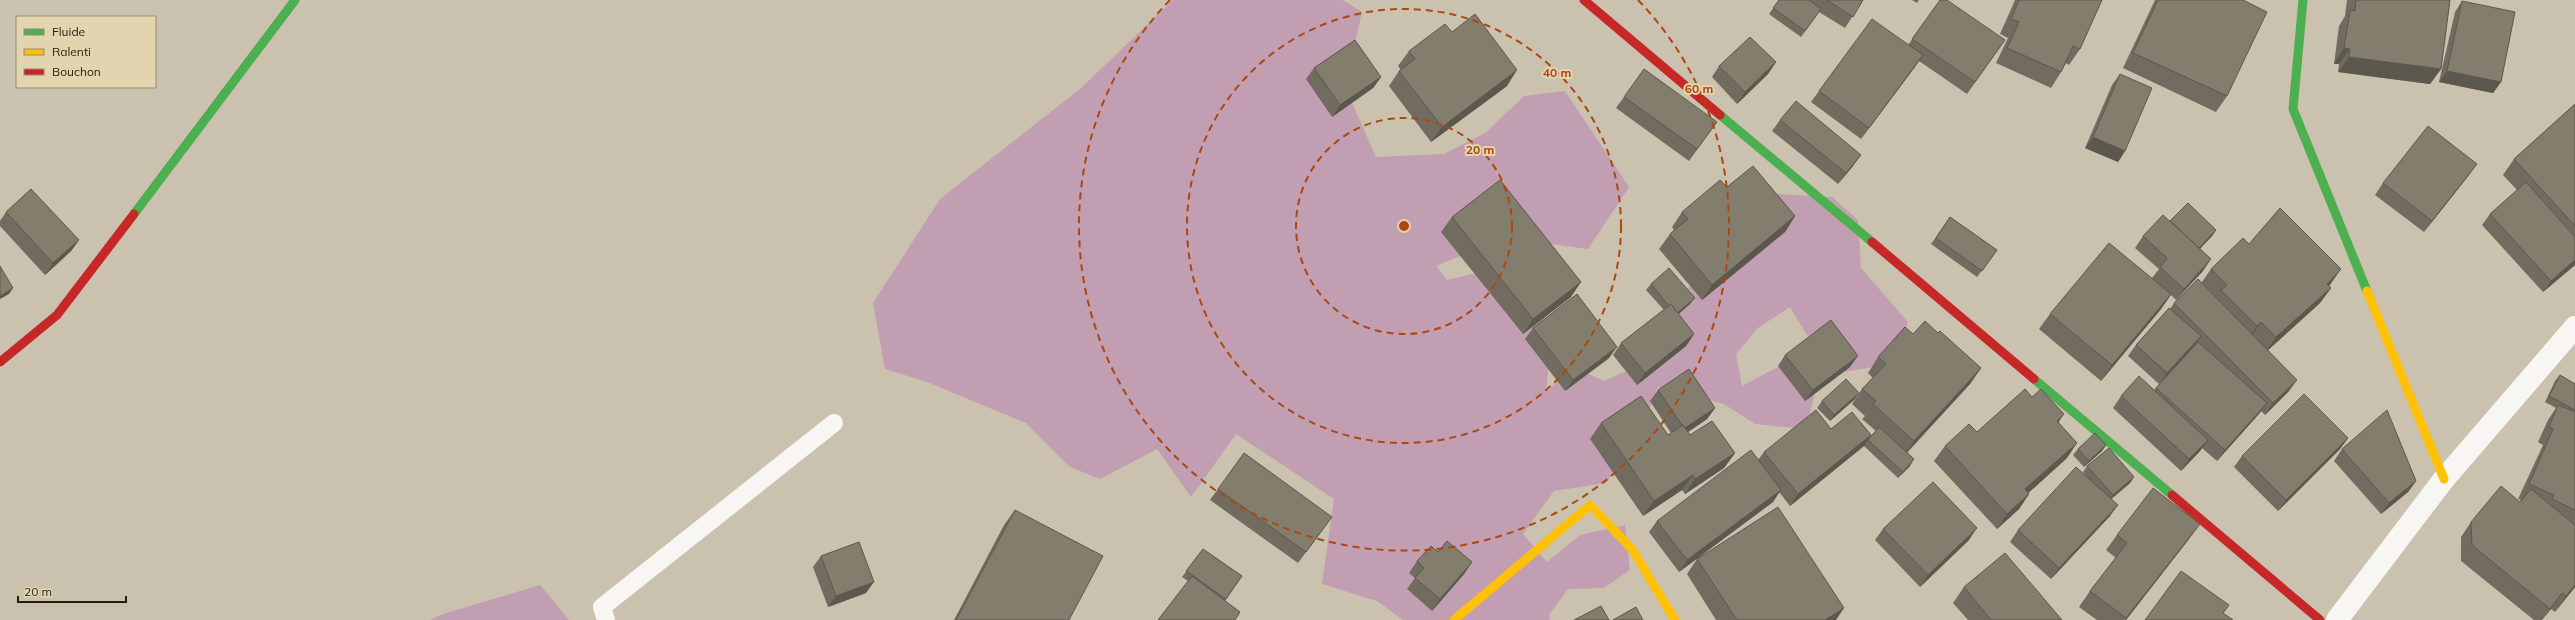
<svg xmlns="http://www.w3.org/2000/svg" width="2575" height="620" viewBox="0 0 2575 620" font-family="Mulish,sans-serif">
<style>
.green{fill:#c29eb2}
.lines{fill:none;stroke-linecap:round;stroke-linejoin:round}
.lane{stroke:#f7f6f3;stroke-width:18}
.street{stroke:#f7f6f3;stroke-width:22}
.fast{stroke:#4caf50;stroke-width:9}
.slow{stroke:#ffc107;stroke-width:9}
.jam{stroke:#c62828;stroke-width:9}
.wall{fill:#716c5f}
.shaded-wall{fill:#5c584d}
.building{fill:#837d6e;stroke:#5c584d}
.ring{fill:none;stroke:#ad470d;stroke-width:2;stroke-dasharray:7 5}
.centre{fill:#ad470d;stroke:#e2d4af;stroke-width:2}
.ring-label{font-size:12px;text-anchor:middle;font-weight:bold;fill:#ad470d;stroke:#e2d4af;stroke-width:4;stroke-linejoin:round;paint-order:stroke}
</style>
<rect width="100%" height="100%" fill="#cac2ae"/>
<g class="green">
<path d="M1173,0H1343L1362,12L1345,87L1376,157L1444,154L1485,133L1524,96L1565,91L1629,187L1588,249L1505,238L1436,266L1447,280L1493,269L1539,294L1551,343L1546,392L1573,367L1604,381L1643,364L1670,302L1725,259L1776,194L1832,197L1858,220L1861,268L1908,322L1895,363L1844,372L1835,345L1807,335L1790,307L1758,328L1736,354L1742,386L1789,361L1817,385L1806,429L1755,424L1724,404L1658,387L1639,436L1606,483L1554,491L1523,534L1547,562L1580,535L1625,525L1630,570L1604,588L1568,589L1549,615L1550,620H1403L1377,601L1322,584L1334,499L1236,434L1191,497L1157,449L1100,479L1070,467L1026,423L927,382L885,369L873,303L940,199L1081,88Z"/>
<path d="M540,585L569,620H430L443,614Z"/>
</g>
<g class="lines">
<path class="lane" d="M606,620L602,607L834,423"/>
<path class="street" d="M2337,620L2444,479L2575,327"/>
<g class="fast">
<path d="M2303,0L2293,109L2367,291"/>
<path d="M1720,115L1872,242"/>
<path d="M134,214L295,0"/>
<path d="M2034,379L2172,495"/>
</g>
<g class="slow">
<path d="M2367,291L2444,479"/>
<path d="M1454,620L1590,505L1632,549L1675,620"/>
</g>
<g class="jam">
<path d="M1584,0L1720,115"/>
<path d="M1872,242L2034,379"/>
<path d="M0,362L57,315L134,214"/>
<path d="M2172,495L2320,620"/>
</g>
</g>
<g class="wall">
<path d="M1779,0H1863L1845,28L1819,12L1801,37L1769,14Z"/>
<path d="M1912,0H1919L1917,3Z"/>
<path d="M1940,0L2005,40L1967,94L1919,61L1861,139L1811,102L1819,91L1908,45Z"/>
<path d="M2015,0H2102L2080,49L2069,65L2066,63L2061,72L2051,88L1996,63L2008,38L2000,34Z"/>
<path d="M2155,0H2243L2227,96L2216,112L2123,68Z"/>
<path d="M2347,0H2450L2441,69L2430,84L2338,72L2339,64H2334L2339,26L2345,16Z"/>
<path d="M2462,1L2501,82L2493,93L2439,82L2455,12Z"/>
<path d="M1452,32L1507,86L1431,142L1389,86L1399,71L1401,70L1398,66L1409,51Z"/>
<path d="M1776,62L1768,74L1737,104L1712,77L1719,66Z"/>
<path d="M1314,68L1381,77L1373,88L1332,117L1306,79Z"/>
<path d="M2120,74L2125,151L2118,162L2085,148L2112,85Z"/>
<path d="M1624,97L1717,122L1689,161L1616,108Z"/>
<path d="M2575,104V265L2543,292L2482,225L2490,214L2517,190L2503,175L2514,159Z"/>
<path d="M1780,120L1853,166L1838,184L1772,131Z"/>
<path d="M2469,175L2424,232L2375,195L2383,183Z"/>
<path d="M1727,187L1795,216L1785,232L1702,300L1659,249L1670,234L1674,230L1672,227L1682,212Z"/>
<path d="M6,212L79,240L71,251L45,275L0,226V221Z"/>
<path d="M1452,217L1571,297L1523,334L1441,232Z"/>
<path d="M1950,217L1997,250L1977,277L1931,244Z"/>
<path d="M2170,221L2216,230L2212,236L2200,249L2203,271L2176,300L2171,295L2161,309L2101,381L2039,329L2050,314L2152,278L2159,269L2135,248L2143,236Z"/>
<path d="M2249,244L2330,285L2329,286L2331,288L2320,303L2268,350L2289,391L2265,415L2261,411L2217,461L2202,448L2200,451L2181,471L2113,408L2121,396L2154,390L2195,344L2193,347L2159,384L2128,356L2136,345L2170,309L2174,303L2202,282L2211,269Z"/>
<path d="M1651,284L1690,304L1678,314L1694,334L1686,346L1637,385L1613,355L1621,343L1664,310L1646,290Z"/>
<path d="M1533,328L1609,358L1565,391L1525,339Z"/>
<path d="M1938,333L1981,368L1970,384L1907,453L1910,466L1898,478L1864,446L1790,506L1779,492L1773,502L1679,572L1649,532L1657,521L1758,460L1764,452L1831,429L1871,435L1869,438L1876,431L1862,419L1865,416L1852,404L1862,389L1873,378L1868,373L1878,357L1913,334Z"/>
<path d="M1785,355L1850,367L1805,401L1778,366Z"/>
<path d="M2560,375L2575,384V587L2555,612L2551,609L2542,620H2534L2461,561V537L2471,522L2520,502L2521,500L2518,499L2543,445L2538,442L2548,420L2556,408L2545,402L2555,381Z"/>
<path d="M1658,390L1715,408L1707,419L1688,432L1690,435L1735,453L1724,468L1685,494L1682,490L1643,516L1590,439L1601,423L1668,435L1671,433L1650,401Z"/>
<path d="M2032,397L2059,422L2067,458L2028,493L2029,494L2019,509L1997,529L1934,461L1945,446L1977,432Z"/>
<path d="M1855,399L1830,421L1817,408L1822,401Z"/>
<path d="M2348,438L2340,449L2278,511L2234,467L2242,456Z"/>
<path d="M2106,445L2102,451L2084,467L2073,455L2078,449Z"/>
<path d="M2342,449L2416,481L2408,492L2381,514L2334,461Z"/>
<path d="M2087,466L2134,477L2130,483L2111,499L2110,516L2051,579L2010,542L2018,530L2087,477L2083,472Z"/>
<path d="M1218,489L1324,528L1298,563L1210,500Z"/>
<path d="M1015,510L1069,620H954L1004,525Z"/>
<path d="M1883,529L1969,540L1920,587L1875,540Z"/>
<path d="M2117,535L2189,539L2126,620H2097L2079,607L2090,591L2116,558L2106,550Z"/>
<path d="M1203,549L1242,576L1225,601L1240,612L1235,620H1158L1188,581L1182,577Z"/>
<path d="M1438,552L1472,562L1464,574L1432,611L1407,589L1415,578L1409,573L1417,561Z"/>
<path d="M821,556L866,593L828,607L813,567Z"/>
<path d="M1697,559L1836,620H1716L1687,574Z"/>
<path d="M1964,587L2062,620H1968L1953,603Z"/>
</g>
<g class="shaded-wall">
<path d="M2344,48L2350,49L2339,64H2334Z"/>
<path d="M1923,55L1915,67L1861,139L1869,128Z"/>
<path d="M2349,57L2441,69L2430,84L2338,72Z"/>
<path d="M1776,62L1768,74L1737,104L1745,92Z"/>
<path d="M1517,70L1507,86L1431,142L1442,127Z"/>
<path d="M2447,71L2501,82L2493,93L2439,82Z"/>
<path d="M1381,77L1373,88L1332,117L1340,105Z"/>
<path d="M2093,137L2125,151L2118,162L2085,148Z"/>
<path d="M1861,155L1853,166L1838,184L1846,173Z"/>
<path d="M2477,164L2469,175L2424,232L2432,221Z"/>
<path d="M1795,216L1785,232L1702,300L1712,285Z"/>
<path d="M2216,230L2212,236L2192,257L2196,251Z"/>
<path d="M79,240L71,251L45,275L53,263Z"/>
<path d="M2211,259L2203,271L2176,300L2184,289Z"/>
<path d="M2575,260V265L2543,292L2551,281Z"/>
<path d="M2341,269L2330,285L2316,299L2327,284Z"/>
<path d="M1581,282L1571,297L1523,334L1533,319Z"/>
<path d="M13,288L9,294L0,299V296Z"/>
<path d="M2331,288L2320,303L2266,352L2276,337Z"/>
<path d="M2171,294L2161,309L2101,381L2112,365Z"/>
<path d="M1695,298L1690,304L1672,320L1676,314Z"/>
<path d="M2261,322L2251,337L2246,342L2257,326Z"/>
<path d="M1694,334L1686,346L1637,385L1645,373Z"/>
<path d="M2201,336L2193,347L2159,384L2167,373Z"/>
<path d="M1617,347L1609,358L1565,391L1573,380Z"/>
<path d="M1858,356L1850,367L1805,401L1813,390Z"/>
<path d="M1981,368L1970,384L1903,456L1914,441Z"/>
<path d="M2297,380L2289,391L2265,415L2273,403Z"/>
<path d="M1859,393L1855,399L1830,421L1834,415Z"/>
<path d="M2267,403L2259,414L2217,461L2225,450Z"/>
<path d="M1715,408L1707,419L1676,440L1684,428Z"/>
<path d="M2064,414L2054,429L2057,421Z"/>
<path d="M1871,435L1864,446L1790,506L1798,494Z"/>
<path d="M2348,438L2340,449L2278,511L2286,500Z"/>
<path d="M2208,440L2200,451L2181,471L2189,459Z"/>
<path d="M2077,443L2067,458L2015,505L2025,489Z"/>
<path d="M2106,445L2102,451L2084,467L2089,461Z"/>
<path d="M1735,453L1724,468L1685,494L1695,479Z"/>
<path d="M1914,459L1910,466L1898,478L1903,472Z"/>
<path d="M1693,475L1682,490L1643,516L1654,501Z"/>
<path d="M2134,477L2130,483L2109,501L2113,495Z"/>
<path d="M2416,481L2408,492L2381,514L2389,503Z"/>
<path d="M1781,490L1773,502L1679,572L1687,560Z"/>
<path d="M2029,494L2019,509L1997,529L2007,514Z"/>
<path d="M2118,505L2110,516L2051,579L2059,568Z"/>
<path d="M2200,524L2189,539L2126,620H2125Z"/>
<path d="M1977,528L1969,540L1920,587L1928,575Z"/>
<path d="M1472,562L1464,574L1432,611L1440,599Z"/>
<path d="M874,582L866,593L828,607L836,596Z"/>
<path d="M2575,585V587L2555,612L2566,596Z"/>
<path d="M2562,593L2551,609L2542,620L2550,609Z"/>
<path d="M1844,608L1836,620H1825Z"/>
</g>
<g class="building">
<path d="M1779,0H1809L1821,9L1805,31L1773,8Z"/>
<path d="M1827,0H1863L1853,17Z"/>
<path d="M1940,0H1947L2005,40L1975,82L1912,39Z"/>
<path d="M2019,0H2102L2080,49L2073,46L2061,72L2007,48L2019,22L2011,19Z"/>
<path d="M2158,0H2243L2267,12L2227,96L2133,53Z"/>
<path d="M2356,0H2450L2441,69L2349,57L2350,49L2344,48L2350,10L2355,11Z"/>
<path d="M2462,1L2515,12L2501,82L2447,71Z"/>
<path d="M1475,14L1517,70L1442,127L1399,71L1415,59L1409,51L1445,24L1452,32Z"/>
<path d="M1872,19L1923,55L1869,128L1819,91Z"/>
<path d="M1750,37L1776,62L1745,92L1719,66Z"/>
<path d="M1355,40L1381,77L1340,105L1314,68Z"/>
<path d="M1644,69L1717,122L1697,149L1624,97Z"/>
<path d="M2120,74L2152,88L2125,151L2093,137Z"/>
<path d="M1796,101L1861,155L1846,173L1780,120Z"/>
<path d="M2575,104V226L2514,159Z"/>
<path d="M2428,126L2477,164L2432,221L2383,183Z"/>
<path d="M1753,166L1795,216L1712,285L1670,234L1688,219L1682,212L1720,180L1727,187Z"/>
<path d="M1500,180L1581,282L1533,319L1452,217Z"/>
<path d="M2526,182L2575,237V260L2551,281L2490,214Z"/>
<path d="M31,189L79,240L53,263L6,212Z"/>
<path d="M2188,203L2216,230L2199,248L2170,221Z"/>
<path d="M2280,208L2341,269L2327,284L2331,288L2276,337L2261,322L2257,326L2221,290L2227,285L2211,269L2243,238L2249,244Z"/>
<path d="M2163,215L2211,259L2184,289L2160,267L2167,258L2143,236Z"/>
<path d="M1950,217L1997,250L1982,271L1936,238Z"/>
<path d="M2109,243L2171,294L2112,365L2050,314Z"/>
<path d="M0,266L13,288L0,296Z"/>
<path d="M1669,268L1695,298L1677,313L1671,304L1669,306L1651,284Z"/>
<path d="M2198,279L2297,380L2273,403L2174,303Z"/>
<path d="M1577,294L1617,347L1573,380L1533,328Z"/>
<path d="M1671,304L1694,334L1645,373L1621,343Z"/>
<path d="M2169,308L2201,336L2167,373L2136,345Z"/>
<path d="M1831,320L1858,356L1813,390L1785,355Z"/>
<path d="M1925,321L1938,333L1940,331L1981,368L1914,441L1873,404L1876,401L1862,389L1886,364L1878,357L1905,327L1913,334Z"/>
<path d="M2198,342L2267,403L2225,450L2156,388Z"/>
<path d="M1689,369L1715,408L1685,428L1683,425H1682L1658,390Z"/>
<path d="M2560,375L2575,384V410L2549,396Z"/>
<path d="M2139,376L2208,440L2189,459L2121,396Z"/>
<path d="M1846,379L1859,393L1834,415L1822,401Z"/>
<path d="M2025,389L2032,397L2041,389L2064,414L2057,421L2077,443L2025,489L2029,494L2007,514L1945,446L1969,424L1977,432Z"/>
<path d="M2304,394L2348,438L2286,500L2242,456Z"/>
<path d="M1641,396L1668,435L1683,425L1690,435L1712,421L1735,453L1695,479L1693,475L1654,501L1601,423Z"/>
<path d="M2558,405L2575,412V510L2552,499L2554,495L2529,484L2553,429L2549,427Z"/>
<path d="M1816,410L1831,429L1852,412L1871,435L1798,494L1764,452Z"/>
<path d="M2387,410L2416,481L2389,503L2342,449Z"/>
<path d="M1879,427L1914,459L1903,472L1868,440Z"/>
<path d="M2095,433L2106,445L2089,461L2078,449Z"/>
<path d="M2109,448L2134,477L2113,495L2087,466Z"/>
<path d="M1751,450L1781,490L1687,560L1657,521Z"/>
<path d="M1244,453L1332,517L1306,552L1218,489Z"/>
<path d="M2076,467L2118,505L2059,568L2018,530Z"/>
<path d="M1933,482L1977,528L1928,575L1883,529Z"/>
<path d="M2501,486L2520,502L2531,489L2575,525V585L2566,596L2562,593L2550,609L2472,545L2471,522Z"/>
<path d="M2153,488L2200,524L2126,618L2090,591L2127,543L2117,535Z"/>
<path d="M1778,507L1844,608L1825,620H1737L1697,559Z"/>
<path d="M1015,510L1103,556L1069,620H956Z"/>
<path d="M1447,541L1472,562L1440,599L1415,578L1424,568L1417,561L1431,546L1438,552Z"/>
<path d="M859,542L874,582L836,596L821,556Z"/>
<path d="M1203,549L1242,576L1226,599L1186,571Z"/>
<path d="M2005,553L2062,620H1991L1964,587Z"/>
<path d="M2181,571L2229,605L2223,613L2233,620H2145Z"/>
<path d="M1192,576L1240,612L1235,620H1158Z"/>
<path d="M1601,606L1609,620H1574Z"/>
<path d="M1636,607L1643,620H1613Z"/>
</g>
<g class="ring">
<circle cx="1404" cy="226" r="108"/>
<circle cx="1404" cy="226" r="217"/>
<path d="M1638 0A325 325 0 1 1 1170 0"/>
</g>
<circle cx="1404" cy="226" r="6" class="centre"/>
<g class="ring-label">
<text x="1557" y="77">40 m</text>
<text x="1699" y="93">60 m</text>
<text x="1480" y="154">20 m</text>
</g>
<rect x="16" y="16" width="140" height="72" fill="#e2d4af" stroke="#968b6f"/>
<rect x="24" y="29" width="20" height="6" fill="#4caf50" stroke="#968b6f"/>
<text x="52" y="36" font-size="12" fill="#231e10">Fluide</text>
<rect x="24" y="49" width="20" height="6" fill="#ffc107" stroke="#968b6f"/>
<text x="52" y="56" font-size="12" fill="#231e10">Ralenti</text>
<rect x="24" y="69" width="20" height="6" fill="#c62828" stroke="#968b6f"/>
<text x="52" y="76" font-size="12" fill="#231e10">Bouchon</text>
<path d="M18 596v6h108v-6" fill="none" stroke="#231e10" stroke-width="2"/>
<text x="24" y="596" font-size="12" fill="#231e10" stroke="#e2d4af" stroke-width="3" paint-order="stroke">20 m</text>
</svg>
